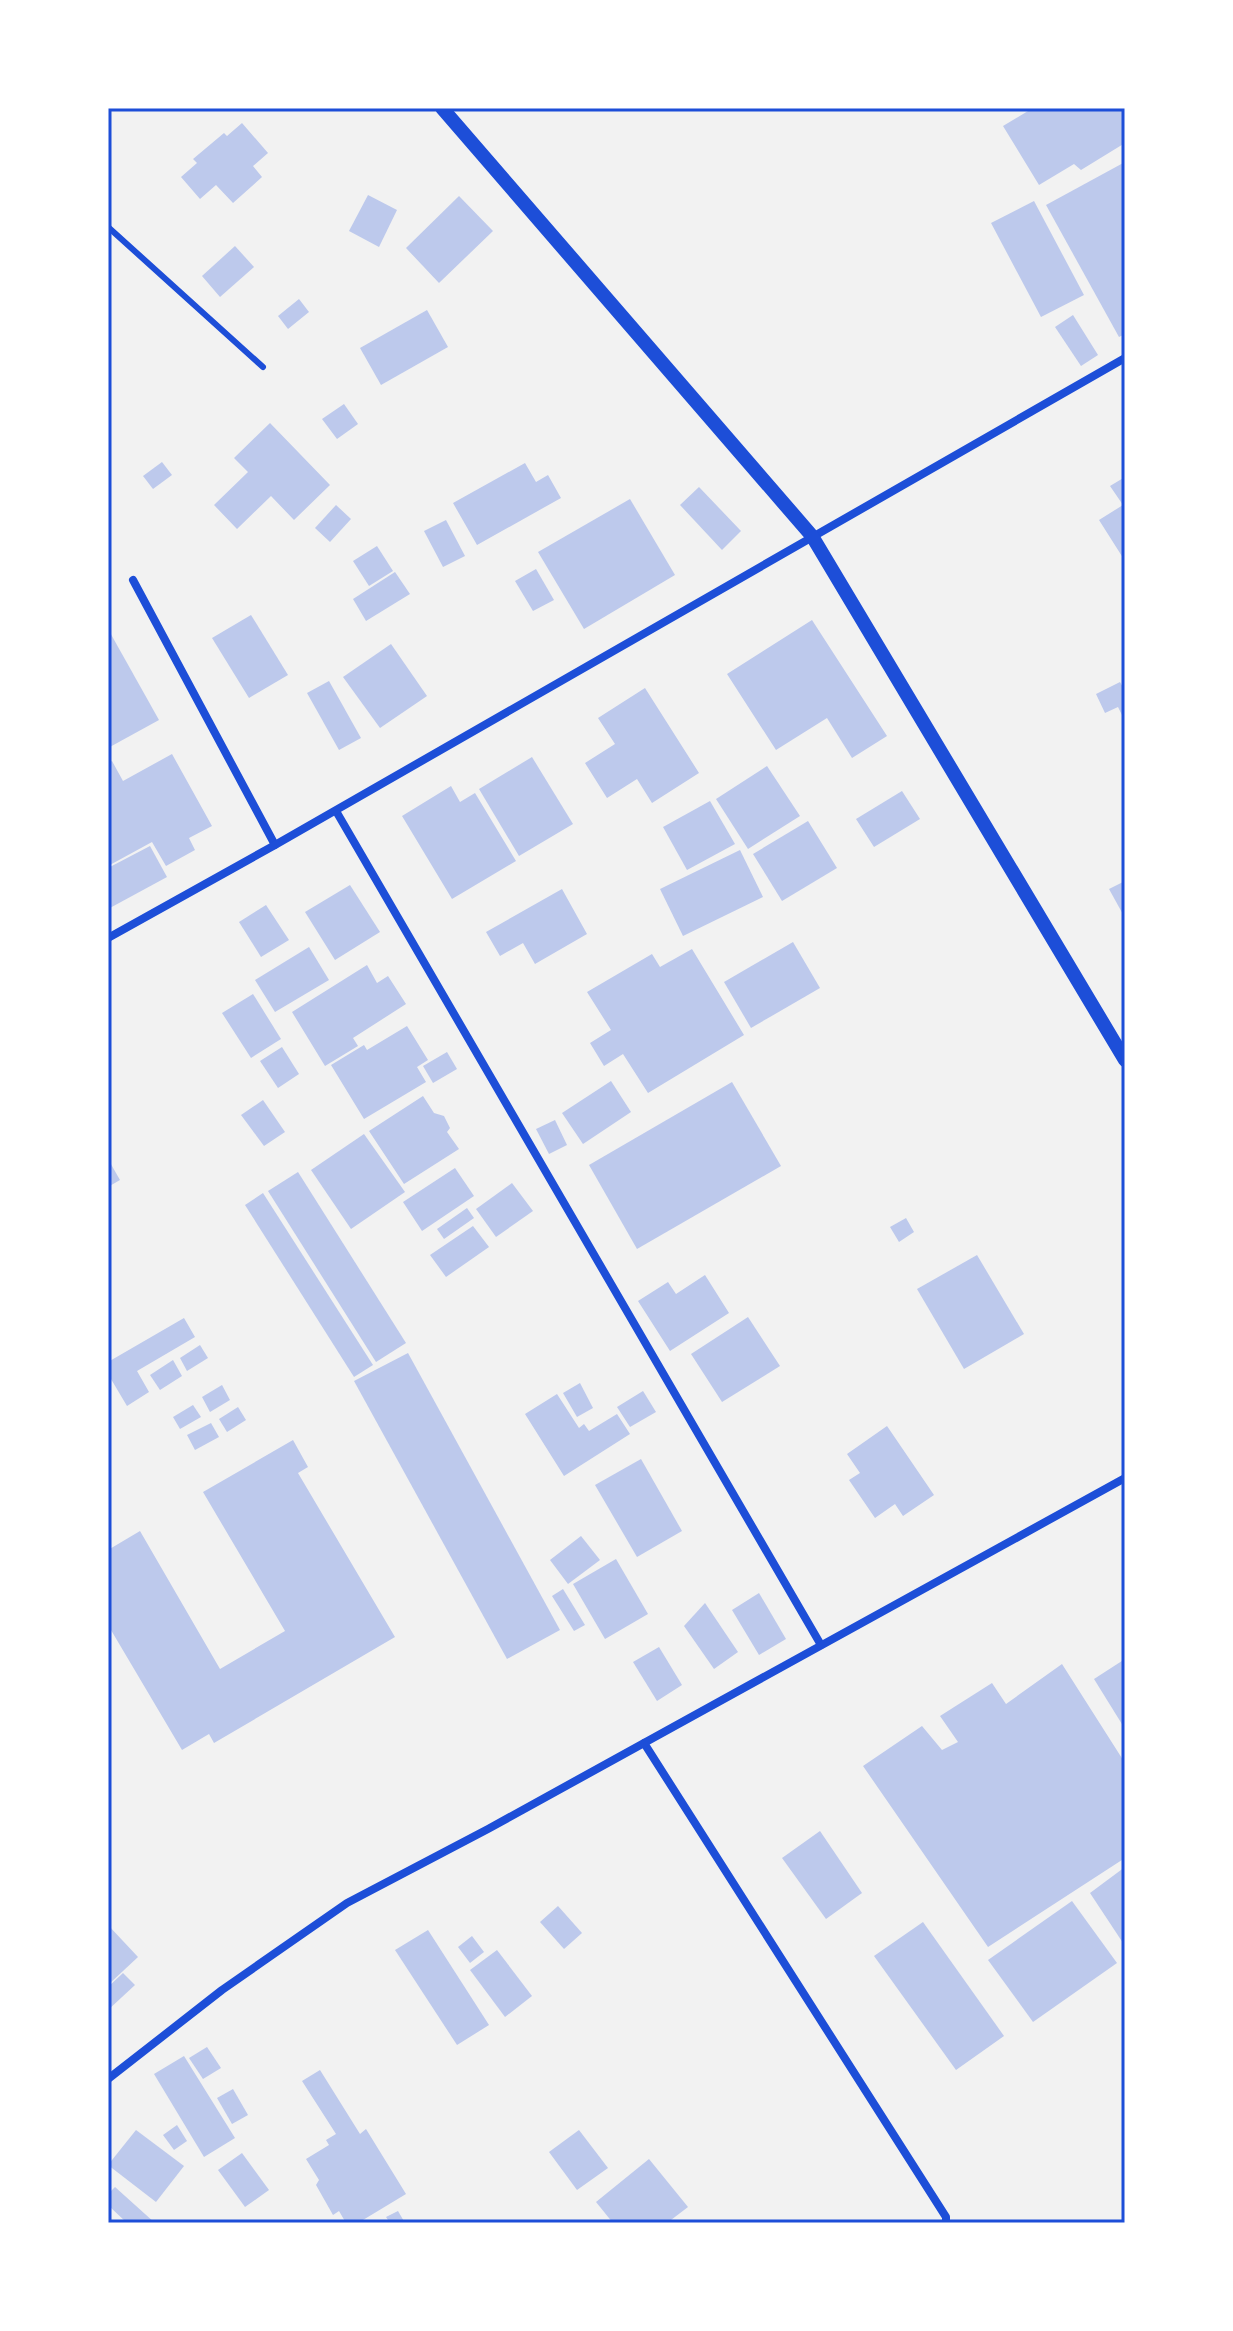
<svg xmlns="http://www.w3.org/2000/svg" width="1233" height="2331" viewBox="0 0 1233 2331" font-family="'PT Serif',serif">
<style>
.building{fill:#bdc9ec}
.lines{fill:none;stroke-linecap:round;stroke-linejoin:round}
.service{stroke:#1d4ed8;stroke-width:6}
.minor{stroke:#1d4ed8;stroke-width:8}
.tertiary{stroke:#1d4ed8;stroke-width:14}
.neatline{fill:none;stroke:#1d4ed8;stroke-width:3}
</style>
<rect width="100%" height="100%" fill="#f2f2f2"/>
<g class="building">
<path d="M1033,108H1125V143L1081,170L1074,164L1039,185L1003,126Z"/>
<path d="M242,123L268,153L253,166L262,177L233,203L216,185L200,199L181,177L197,163L193,159L224,133L227,136Z"/>
<path d="M1125,162V334L1119,337L1046,205Z"/>
<path d="M368,195L397,210L379,247L349,231Z"/>
<path d="M459,196L493,231L439,283L406,248Z"/>
<path d="M1034,201L1084,295L1041,317L991,223Z"/>
<path d="M235,246L254,267L220,297L202,276Z"/>
<path d="M299,299L309,312L288,329L278,316Z"/>
<path d="M427,310L448,347L381,385L360,348Z"/>
<path d="M1073,315L1098,355L1081,366L1055,327Z"/>
<path d="M344,404L358,424L337,439L322,419Z"/>
<path d="M270,423L330,485L294,520L271,496L237,529L214,505L248,472L234,458Z"/>
<path d="M162,462L172,475L153,489L143,476Z"/>
<path d="M525,463L536,482L548,475L561,498L477,545L453,503Z"/>
<path d="M1125,477V561L1099,520L1123,505L1110,486Z"/>
<path d="M699,487L741,531L722,550L680,505Z"/>
<path d="M630,499L675,575L584,629L538,552Z"/>
<path d="M336,505L351,519L330,542L315,528Z"/>
<path d="M446,520L465,556L443,567L424,531Z"/>
<path d="M377,546L393,571L369,586L353,561Z"/>
<path d="M536,569L554,600L533,611L515,581Z"/>
<path d="M395,572L410,594L366,621L353,599Z"/>
<path d="M251,615L288,675L249,698L212,638Z"/>
<path d="M812,620L887,736L852,758L827,718L776,750L727,674Z"/>
<path d="M108,629L159,720L108,748Z"/>
<path d="M391,644L427,696L380,728L343,677Z"/>
<path d="M329,681L361,738L339,750L307,693Z"/>
<path d="M1120,682L1125,691V721L1118,707L1105,713L1096,694Z"/>
<path d="M645,688L699,773L652,803L637,779L607,798L585,763L615,744L598,718Z"/>
<path d="M172,754L212,826L189,838L195,850L166,866L152,842L108,866V763L112,761L123,781Z"/>
<path d="M532,757L573,824L519,856L479,789Z"/>
<path d="M767,766L800,816L748,849L716,799Z"/>
<path d="M451,786L460,802L475,793L516,861L452,899L402,816Z"/>
<path d="M902,791L920,819L874,847L856,819Z"/>
<path d="M710,801L735,844L687,870L663,827Z"/>
<path d="M808,821L837,868L782,901L753,854Z"/>
<path d="M150,846L167,877L108,909V868Z"/>
<path d="M740,850L763,897L683,936L660,889Z"/>
<path d="M1125,881V918L1109,889Z"/>
<path d="M350,885L380,932L335,960L305,912Z"/>
<path d="M562,889L587,934L535,964L523,943L500,956L486,932Z"/>
<path d="M266,905L289,940L261,957L239,922Z"/>
<path d="M793,942L820,988L751,1028L724,982Z"/>
<path d="M309,947L329,980L275,1012L255,980Z"/>
<path d="M692,949L744,1035L648,1093L623,1054L604,1066L590,1043L611,1030L587,992L652,954L660,967Z"/>
<path d="M367,965L377,983L388,976L406,1004L353,1038L358,1046L325,1066L292,1012Z"/>
<path d="M253,994L281,1039L251,1058L222,1013Z"/>
<path d="M407,1026L428,1060L417,1067L426,1082L364,1119L331,1065L364,1045L367,1050Z"/>
<path d="M282,1047L299,1074L278,1088L260,1061Z"/>
<path d="M447,1052L457,1069L433,1083L423,1066Z"/>
<path d="M611,1081L631,1112L583,1144L562,1113Z"/>
<path d="M732,1082L781,1166L637,1249L589,1165Z"/>
<path d="M423,1096L434,1113L444,1116L450,1128L447,1132L459,1149L404,1184L369,1131Z"/>
<path d="M263,1100L285,1132L264,1146L241,1115Z"/>
<path d="M555,1120L567,1145L549,1154L536,1129Z"/>
<path d="M364,1134L405,1192L351,1229L311,1170Z"/>
<path d="M108,1159L120,1180L108,1187Z"/>
<path d="M455,1168L474,1196L422,1231L403,1202Z"/>
<path d="M298,1172L406,1343L376,1362L268,1191Z"/>
<path d="M512,1183L533,1211L496,1237L476,1209Z"/>
<path d="M263,1193L373,1365L354,1377L245,1205Z"/>
<path d="M467,1208L474,1218L444,1239L437,1229Z"/>
<path d="M906,1218L914,1232L899,1242L890,1227Z"/>
<path d="M473,1226L489,1247L446,1277L430,1255Z"/>
<path d="M977,1255L1024,1334L964,1369L917,1289Z"/>
<path d="M705,1275L729,1313L670,1351L638,1301L668,1282L676,1294Z"/>
<path d="M748,1317L780,1366L722,1402L691,1354Z"/>
<path d="M184,1318L195,1337L137,1371L149,1392L127,1406L108,1374V1362Z"/>
<path d="M200,1345L208,1358L187,1371L180,1358Z"/>
<path d="M408,1353L560,1630L507,1659L354,1381Z"/>
<path d="M173,1360L182,1376L160,1390L150,1375Z"/>
<path d="M580,1383L593,1408L577,1417L563,1393Z"/>
<path d="M222,1385L230,1400L210,1412L202,1397Z"/>
<path d="M643,1391L656,1412L630,1427L617,1407Z"/>
<path d="M557,1394L579,1428L584,1424L589,1431L617,1414L630,1434L564,1476L525,1414Z"/>
<path d="M193,1405L201,1417L180,1429L173,1417Z"/>
<path d="M238,1407L246,1420L227,1432L219,1419Z"/>
<path d="M211,1423L219,1437L195,1450L187,1435Z"/>
<path d="M887,1426L934,1495L903,1516L895,1504L875,1518L849,1480L860,1473L847,1454Z"/>
<path d="M293,1440L308,1467L298,1473L395,1637L214,1743L209,1734L182,1750L108,1625V1550L140,1531L220,1669L285,1631L203,1492Z"/>
<path d="M641,1459L682,1531L637,1557L595,1485Z"/>
<path d="M581,1536L600,1560L568,1584L550,1560Z"/>
<path d="M616,1559L648,1614L605,1639L573,1584Z"/>
<path d="M563,1589L585,1625L574,1631L552,1596Z"/>
<path d="M759,1593L786,1639L759,1655L732,1610Z"/>
<path d="M705,1603L738,1652L714,1669L684,1626Z"/>
<path d="M659,1647L682,1685L657,1701L633,1662Z"/>
<path d="M1125,1659V1729L1094,1679Z"/>
<path d="M1062,1664L1125,1763V1858L988,1947L863,1766L922,1726L942,1750L958,1742L940,1716L992,1683L1006,1704Z"/>
<path d="M820,1831L862,1893L826,1919L782,1858Z"/>
<path d="M1125,1867V1946L1090,1893Z"/>
<path d="M1072,1901L1117,1963L1033,2022L988,1960Z"/>
<path d="M558,1906L582,1933L564,1949L540,1922Z"/>
<path d="M923,1922L1004,2036L956,2070L874,1956Z"/>
<path d="M108,1925L138,1957L108,1985Z"/>
<path d="M428,1930L489,2025L457,2045L395,1950Z"/>
<path d="M472,1936L484,1952L470,1963L458,1947Z"/>
<path d="M497,1950L532,1996L505,2017L470,1970Z"/>
<path d="M123,1973L135,1985L108,2010V1987Z"/>
<path d="M207,2047L221,2068L203,2079L189,2058Z"/>
<path d="M184,2056L235,2138L204,2157L154,2074Z"/>
<path d="M320,2070L360,2134L366,2129L406,2194L358,2223H346L339,2211L333,2215L316,2185L319,2180L306,2159L329,2145L326,2140L336,2134L302,2081Z"/>
<path d="M233,2089L248,2115L232,2124L217,2098Z"/>
<path d="M177,2125L187,2141L174,2150L163,2135Z"/>
<path d="M136,2130L184,2166L156,2202L108,2165Z"/>
<path d="M579,2130L608,2168L577,2190L549,2152Z"/>
<path d="M242,2153L269,2190L245,2207L218,2170Z"/>
<path d="M649,2159L688,2207L667,2223H613L596,2202Z"/>
<path d="M115,2187L155,2223H127L108,2205V2194Z"/>
<path d="M398,2211L405,2223H390L386,2217Z"/>
</g>
<g class="lines">
<path class="service" d="M108,227L263,367"/>
<g class="minor">
<path d="M133,580L275,845"/>
<path d="M336,811L821,1645"/>
<path d="M108,938L275,845L1125,358"/>
<path d="M644,1743L946,2217V2223"/>
<path d="M108,2079L222,1990L347,1903L488,1829L1125,1478"/>
</g>
<path class="tertiary" d="M442,108L812,536L1125,1060"/>
</g>
<rect width="1233" height="2331" fill="none" stroke="#ffffff" stroke-width="220"/>
<rect x="110" y="110" width="1013" height="2111" class="neatline"/>
</svg>
